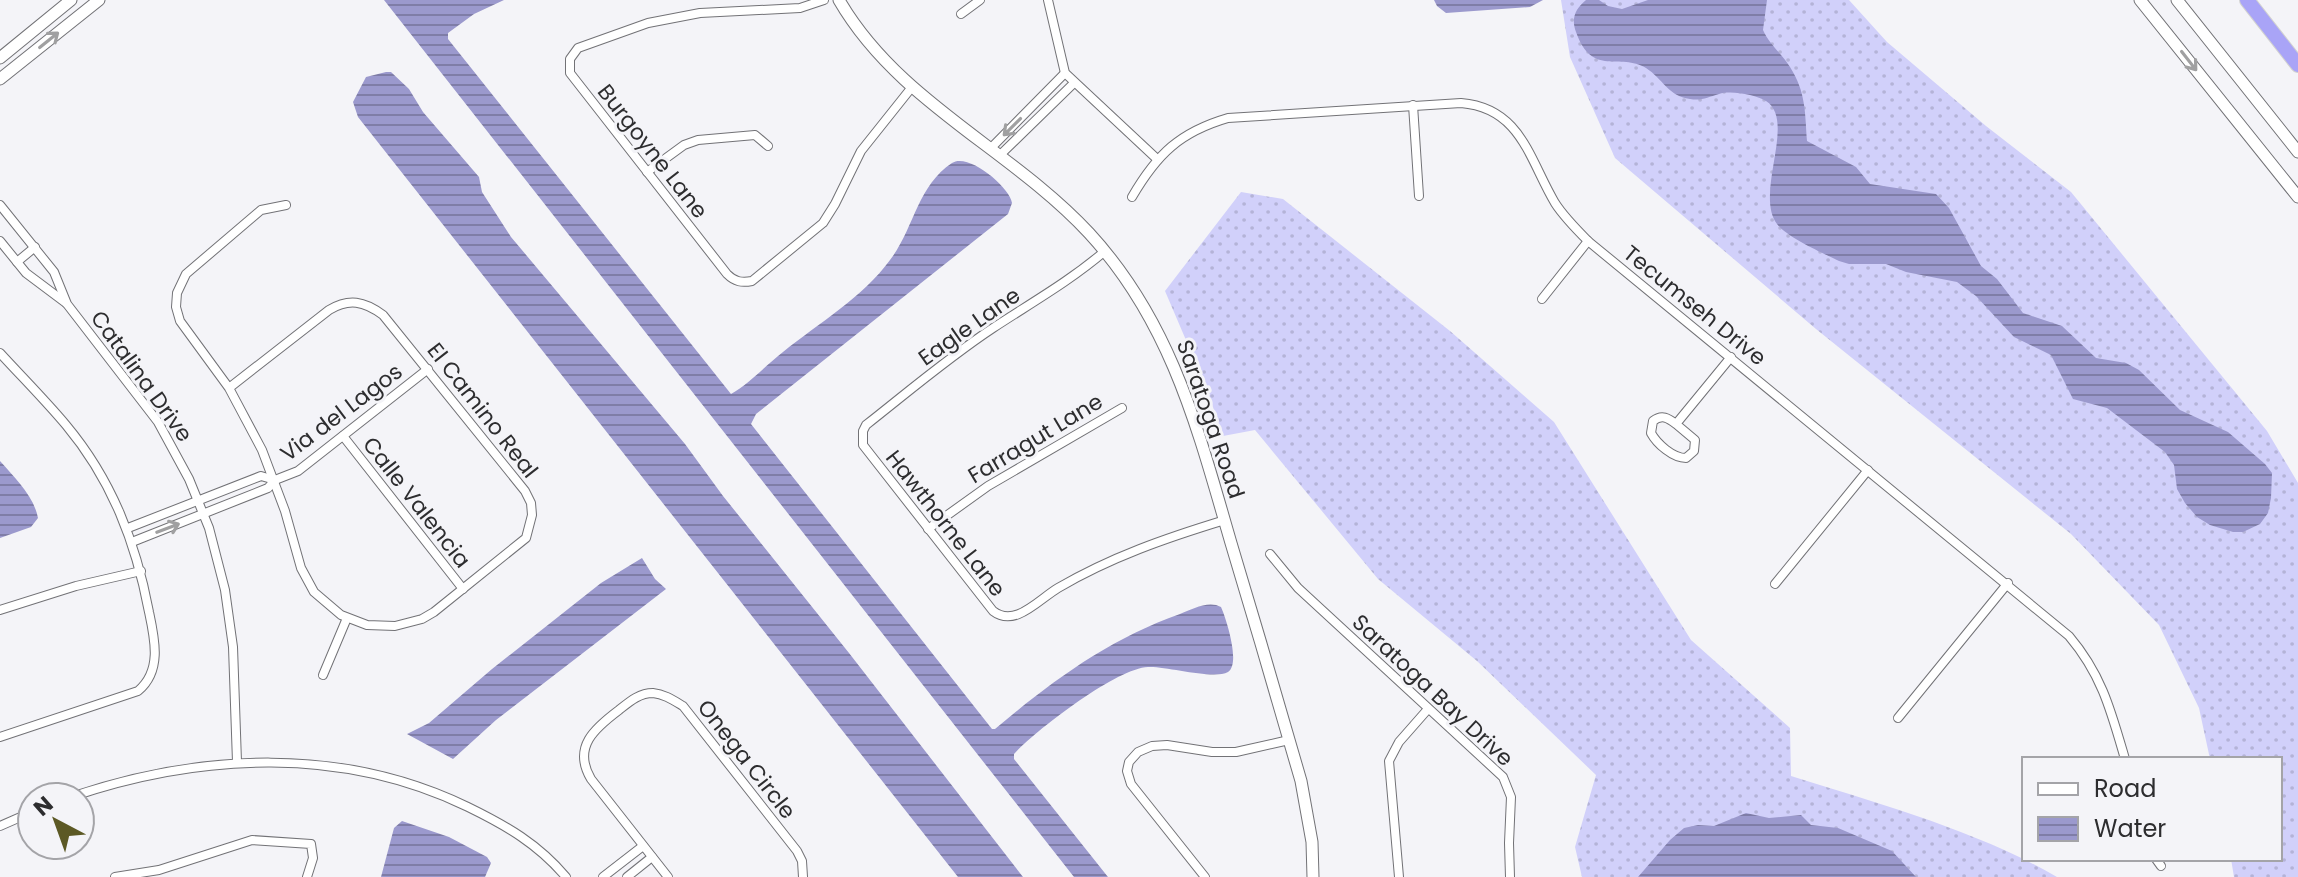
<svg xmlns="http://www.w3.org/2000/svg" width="2298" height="877" viewBox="0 0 2298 877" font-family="Poppins,sans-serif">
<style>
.grass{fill:url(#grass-dots)}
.water{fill:url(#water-rules)}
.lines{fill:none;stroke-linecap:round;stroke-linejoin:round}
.street-casing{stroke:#727276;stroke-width:10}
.secondary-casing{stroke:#727276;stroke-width:13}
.highway-casing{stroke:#d1d1d1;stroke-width:16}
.street{stroke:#fff;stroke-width:8}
.secondary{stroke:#fff;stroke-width:11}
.highway{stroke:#a9a4f7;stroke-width:14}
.oneway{stroke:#a0a0a1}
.labels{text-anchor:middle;stroke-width:6;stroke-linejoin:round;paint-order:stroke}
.street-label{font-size:22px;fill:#2d2d2f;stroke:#f4f4f8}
</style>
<defs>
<pattern id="grass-dots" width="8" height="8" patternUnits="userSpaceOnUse" patternTransform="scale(2)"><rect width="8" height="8" fill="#d1d0fa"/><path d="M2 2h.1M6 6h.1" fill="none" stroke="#b4b3d7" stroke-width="1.8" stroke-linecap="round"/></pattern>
<pattern id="water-rules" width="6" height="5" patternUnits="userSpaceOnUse" patternTransform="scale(2)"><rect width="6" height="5" fill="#9b99cd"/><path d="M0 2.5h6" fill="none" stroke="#7f7da7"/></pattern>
</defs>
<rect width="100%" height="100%" fill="#f4f4f8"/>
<g class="grass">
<path d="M1561,0H1849L1887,42L1986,126L2071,192L2267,431L2298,483V877H2234L2231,859H2280V759H2210L2199,708L2159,625L2071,534L1816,329L1615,158L1570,57Z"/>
<path d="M1241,192L1283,199L1450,331L1554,422L1691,640L1790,728L1791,776C1880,804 1978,831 2057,877H1582L1575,847L1596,775L1477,661L1378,579L1255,430L1223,436L1206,387L1165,291Z"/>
</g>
<g class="water">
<path d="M384,0H504L474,14L448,33V39L731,394C749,384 766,365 783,352C819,323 863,297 890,260C914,229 917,186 952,163C968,152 1010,187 1012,203L1008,214L756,414L751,424L992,729H995C1052,681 1109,639 1180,614C1192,609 1209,600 1221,607C1226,618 1241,664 1228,672C1213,680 1167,666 1148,667C1117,668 1036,730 1014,754V759L1108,877H1074Z"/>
<path d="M1434,0H1543L1530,7L1446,13L1437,6Z"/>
<path d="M1586,0H1599L1608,6L1622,9L1648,0H1767L1763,30C1769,44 1782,54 1790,67C1806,92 1805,113 1807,141L1856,167L1870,184L1936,194L1949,208L1981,266L1997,279L2023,313L2062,326L2096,358L2126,363L2139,370L2180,410L2228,432L2265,464L2272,473L2271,498L2268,513L2260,524L2243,532H2233L2210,525L2197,517L2185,503L2177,489L2174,465L2165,452L2107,408L2073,399L2051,355L2014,337L1976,296L1957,282L1906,272L1886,264H1849L1839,261C1823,253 1788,238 1777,224C1754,193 1797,121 1766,101C1756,95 1731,90 1719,94C1708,97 1702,101 1690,99C1668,96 1663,79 1646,68C1620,52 1592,78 1576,32C1571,19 1575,9 1586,0Z"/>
<path d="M386,72H391L409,89L423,112L479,177L482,192L511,237L685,444L723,496L849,653L1023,877H958L358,117L353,102L366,77Z"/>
<path d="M0,461C14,477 34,496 38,518L31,527L0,538Z"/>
<path d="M642,558L655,579L666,589L496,720L453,759L407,734L429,723L492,669L601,583Z"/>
<path d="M1746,813L1769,818L1801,815L1811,825L1838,828L1892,851L1916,877H1638L1670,840L1684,828L1698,825L1714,826Z"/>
<path d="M402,821L449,837L487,857L491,863L485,877H381L394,828Z"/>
</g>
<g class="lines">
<defs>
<g id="street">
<path d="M824,0L800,8L700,13L648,23L578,48L570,59V73L727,274C735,282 742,283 752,281L823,223L835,204L861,151L912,87"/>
<path d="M1048,0L1065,73L1157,159"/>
<path d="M961,14L980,0"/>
<path d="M1413,105L1419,196"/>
<path d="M990,149L1065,73"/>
<path d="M999,156L1074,83"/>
<path d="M647,172L684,145L698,140L755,135L768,146"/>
<path d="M1132,197C1157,154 1180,132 1228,118L1461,103C1521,108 1529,159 1555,203C1564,217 1576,229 1588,241L2069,636C2102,675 2111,711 2125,759"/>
<path d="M0,205L54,272L67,304L158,422L189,479L209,528L225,590L233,647L237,762"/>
<path d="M0,241L26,273L66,303"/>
<path d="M1105,251C1070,281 1031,303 993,328C949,357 908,392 866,425L863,431V445L993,611C1015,628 1038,600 1058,588C1111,557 1166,538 1225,520"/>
<path d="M17,262L35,247"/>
<path d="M1542,299L1588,241"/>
<path d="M0,353C22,377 45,400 66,425C112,480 136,543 149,612C155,640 162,671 138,691L0,737"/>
<path d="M229,388L329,310C349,298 364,301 383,315L525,491L531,503L532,515L526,538L434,612L422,619L395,626L367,625L341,615L314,592L301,568L285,511L262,450L229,388L180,321L176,307L177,293L186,274L261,210L286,205"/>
<path d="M1676,424C1668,418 1662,414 1653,421L1651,433C1657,444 1673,458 1686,458L1694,451L1695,440L1676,424L1731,357"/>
<path d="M343,436L463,589"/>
<path d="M128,528L261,476L275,480"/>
<path d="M928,529L988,486L1122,408"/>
<path d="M132,542L268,488L275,480L298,471L428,369"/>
<path d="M1270,554L1298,588L1503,777L1511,797L1509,843L1510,877"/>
<path d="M1775,584L1868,470"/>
<path d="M0,610L76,586L141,571"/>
<path d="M323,675L347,618"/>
<path d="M1898,718L2008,583"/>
<path d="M71,797C201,753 342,746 468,807C507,826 538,844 566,877"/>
<path d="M0,826L32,812"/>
<path d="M2156,859L2161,866"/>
<path d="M115,877L159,870L252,840L311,844L313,858L307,877"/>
<path d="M603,877L643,846"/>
<path d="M627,877L652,857"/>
<path d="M668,877L591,779C572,747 595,728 619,710C629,702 639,693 653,693C664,694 673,700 683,706L797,851L802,861L803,877"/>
<path d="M1205,877L1131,784L1127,771L1129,762L1138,752L1152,746L1167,745L1212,752H1236L1289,740"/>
<path d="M1399,877L1389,761L1399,742L1428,709"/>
</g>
<g id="secondary">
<path d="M839,0C898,102 1011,149 1089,233C1172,323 1198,430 1231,543C1255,622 1278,702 1301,781L1312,842L1313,877"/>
<path d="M2140,0L2298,197"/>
<path d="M2177,0L2298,152"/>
<path d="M0,58L71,0"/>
<path d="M0,79L99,0"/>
</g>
<path id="highway" d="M2247,0L2298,65"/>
</defs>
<use href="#street" class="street-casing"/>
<use href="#secondary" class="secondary-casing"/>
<use href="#highway" class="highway-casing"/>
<use href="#street" class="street"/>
<use href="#secondary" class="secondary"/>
<use href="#highway" class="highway"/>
</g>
<defs><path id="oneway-shaft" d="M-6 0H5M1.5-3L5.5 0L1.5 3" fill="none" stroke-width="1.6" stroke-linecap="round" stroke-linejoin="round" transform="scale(2)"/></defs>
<g class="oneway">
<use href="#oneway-shaft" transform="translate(49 40) rotate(-39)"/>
<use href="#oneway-shaft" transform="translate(2189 61) rotate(52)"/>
<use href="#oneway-shaft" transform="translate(1012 127) rotate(135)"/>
<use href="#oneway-shaft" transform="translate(168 528) rotate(-21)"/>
</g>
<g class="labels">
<g class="street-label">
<text transform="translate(653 151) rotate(52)" y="8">Burgoyne Lane</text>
<text transform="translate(1695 305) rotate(39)" y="8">Tecumseh Drive</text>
<text transform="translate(969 326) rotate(-35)" y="8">Eagle Lane</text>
<text transform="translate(142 376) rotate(54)" y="8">Catalina Drive</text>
<text transform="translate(483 410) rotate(52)" y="8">El Camino Real</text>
<text transform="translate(341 412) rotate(-37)" y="8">Via del Lagos</text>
<text transform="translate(1211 419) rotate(71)" y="8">Saratoga Road</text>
<text transform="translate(1035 438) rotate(-31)" y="8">Farragut Lane</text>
<text transform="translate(417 502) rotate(52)" y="8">Calle Valencia</text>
<text transform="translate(946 523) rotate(52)" y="8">Hawthorne Lane</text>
<text transform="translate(1433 690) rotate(43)" y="8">Saratoga Bay Drive</text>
<text transform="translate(747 759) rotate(52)" y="8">Onega Circle</text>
</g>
</g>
<rect x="2022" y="757" width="260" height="104" fill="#f4f4f8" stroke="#a4a4a8" stroke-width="2"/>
<rect x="2038" y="783" width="40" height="12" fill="#ffffff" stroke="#a4a4a8" stroke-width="2"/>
<text x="2094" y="797" font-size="24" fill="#2d2d2f">Road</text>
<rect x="2038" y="817" width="40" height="24" fill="url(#water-rules)" stroke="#a4a4a8" stroke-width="2"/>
<text x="2094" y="837" font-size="24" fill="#2d2d2f">Water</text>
<g transform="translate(56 821) rotate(319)"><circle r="38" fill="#f4f4f8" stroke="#a4a4a8" stroke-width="2"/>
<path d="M0-6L14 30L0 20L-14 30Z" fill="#5c5925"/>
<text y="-12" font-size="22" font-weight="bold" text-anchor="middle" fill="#2d2d2f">N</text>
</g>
</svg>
